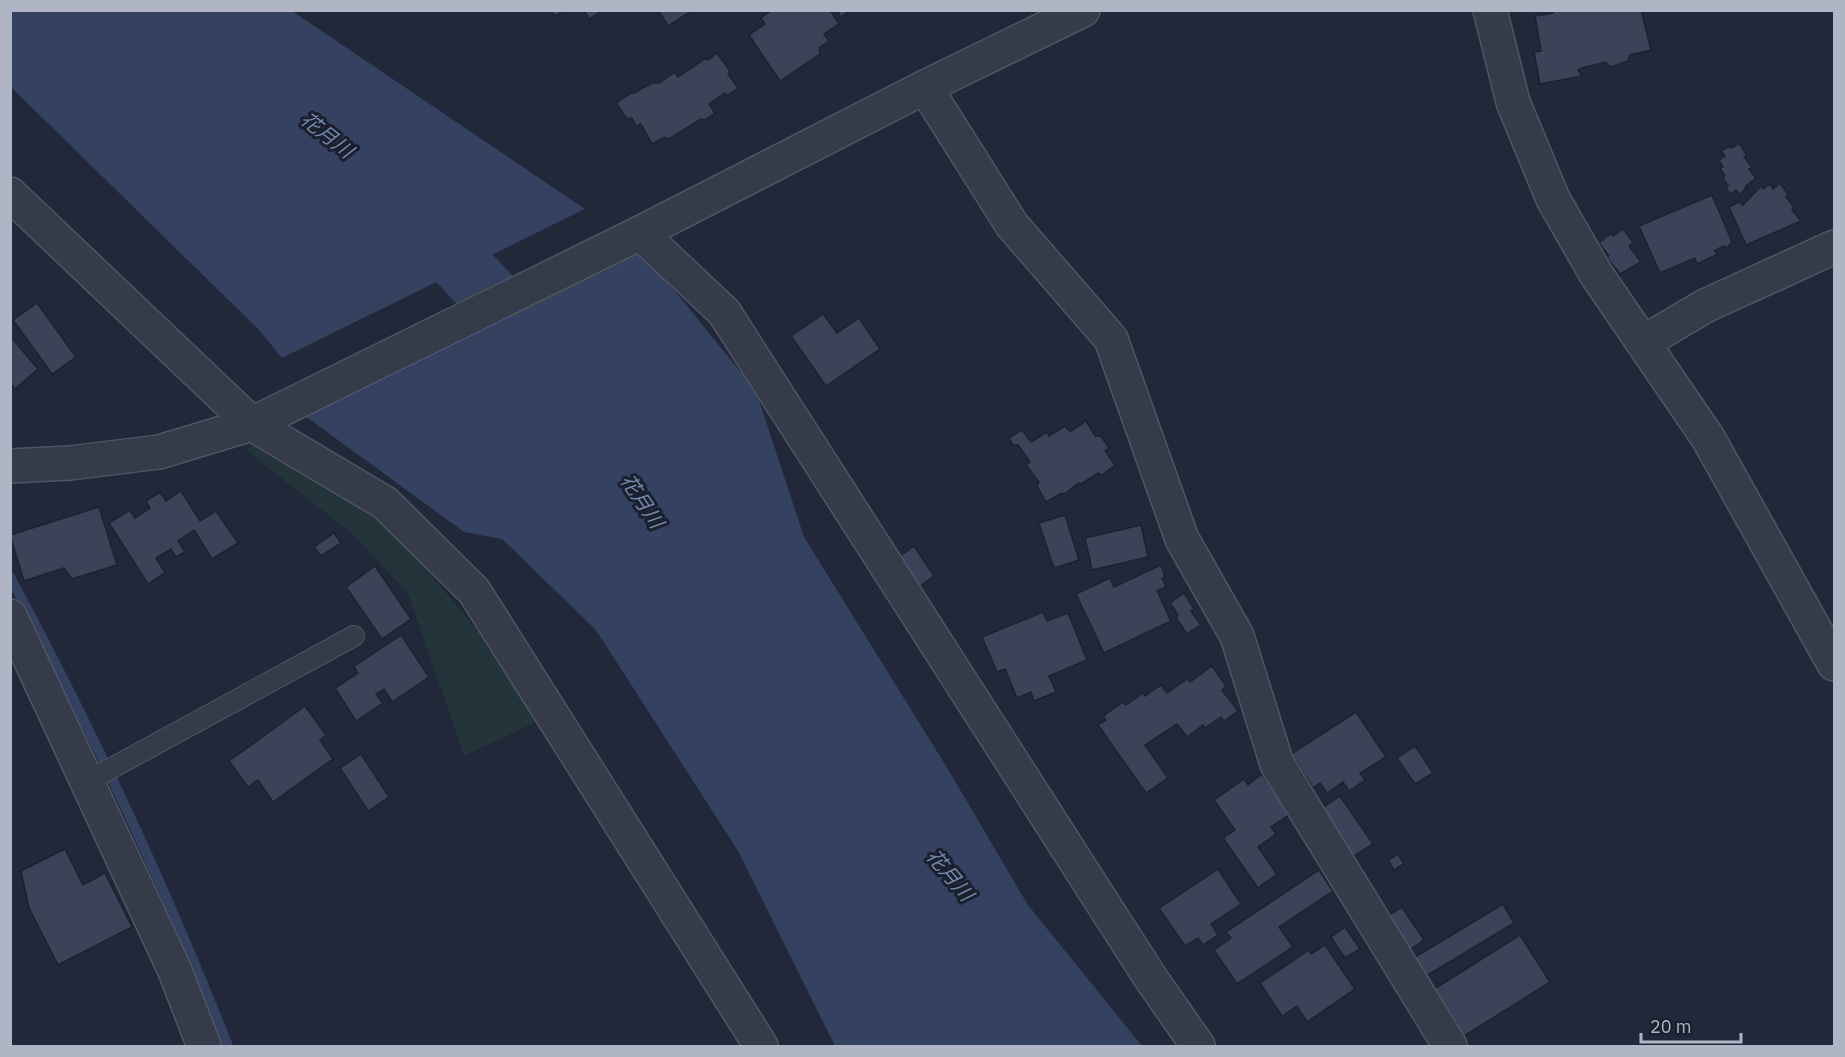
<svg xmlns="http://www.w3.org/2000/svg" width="1845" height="1057" viewBox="0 0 1845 1057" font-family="'IBM Plex Sans','Noto Sans JP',sans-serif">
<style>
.green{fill:#23353a}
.water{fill:#354160}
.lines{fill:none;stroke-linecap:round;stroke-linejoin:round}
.stream{stroke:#354160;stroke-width:10}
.river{stroke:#354160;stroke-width:60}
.building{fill:#3a4357;stroke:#1c2230;stroke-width:1.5}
.service-casing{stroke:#505564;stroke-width:22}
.minor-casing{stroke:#505564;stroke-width:36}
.service{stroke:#353b49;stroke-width:20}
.minor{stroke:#353b49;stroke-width:33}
.labels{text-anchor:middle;stroke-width:6;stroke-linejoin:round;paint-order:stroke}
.water-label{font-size:20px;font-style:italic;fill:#7788ae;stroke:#1a202e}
</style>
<rect width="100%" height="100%" fill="#212839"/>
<path class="green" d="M258,440L385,520L478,631L536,722L464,756L408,593L351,533L247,451Z"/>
<g class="water">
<path d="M11,10L292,11L585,209L282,358L259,330L11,87Z"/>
<path d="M640,248L756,391L804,537L946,766L1028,905L1142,1046H835L738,851L596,630L502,539L464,532L301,413Z"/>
</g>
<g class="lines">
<path class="stream" d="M10,577C92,729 165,886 228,1046"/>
<path class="river" d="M408,208L541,350"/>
</g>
<g class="building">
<path d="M552,10H565L555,16Z"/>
<path d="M584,10H604L589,19Z"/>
<path d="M658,10H693L668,26Z"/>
<path d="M772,10H830L839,24L824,34L829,41L819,48L820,54L780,81L749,35L765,24L761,18Z"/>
<path d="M837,10H850L841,17Z"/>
<path d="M1554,10H1641L1651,50L1630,55L1628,61L1610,67L1606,62L1582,68L1578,70L1582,76L1540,84L1534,52L1541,51L1535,16L1553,13Z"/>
<path d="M717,53L730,71L728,74L738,88L727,96L725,93L709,104L715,113L705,120L701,119L669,139L665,137L652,144L641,124L636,126L632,118L627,119L616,103L631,93H634L652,83H659L675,72L678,77L706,58L708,60Z"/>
<path d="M1739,143L1747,155L1744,157L1752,167L1749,169L1756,178L1746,186L1745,189L1739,195L1736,190L1731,194L1726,189L1728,186L1723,178L1725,176L1720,168L1723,167L1719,160L1725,156L1721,151L1730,146L1732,148Z"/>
<path d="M1780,183L1788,194L1786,197L1794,207L1792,210L1801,221L1746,245L1729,207L1739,202L1743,205L1761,186L1763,189L1770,184L1773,189Z"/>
<path d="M1712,195L1732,242L1727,248L1723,246L1714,251L1718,254L1697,264L1695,258L1660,273L1639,226Z"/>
<path d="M1623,229L1633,242L1629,246L1641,262L1620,274L1607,258L1609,256L1599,243L1611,233L1613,236Z"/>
<path d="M37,303L76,357L52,374L13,320Z"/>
<path d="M823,314L837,333L859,318L880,349L826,386L791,336Z"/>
<path d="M10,336L38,369L15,389L10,383Z"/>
<path d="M1086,421L1095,436H1101L1109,448L1105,451L1115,465L1102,475L1098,473L1081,484L1078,483L1066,493L1060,494L1046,502L1037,486L1039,482L1026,465L1030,462L1018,445H1013L1009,438L1022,430L1031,442L1047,432L1049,436L1065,426L1070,432Z"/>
<path d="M181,491L200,521L216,511L238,543L212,559L194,530L178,541L185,552L176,557L171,549L156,558L165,573L148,584L109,523L130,510L135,518L150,508L146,501L160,492L166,501Z"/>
<path d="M99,507L117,565L72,579L64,568L24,581L10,535Z"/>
<path d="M1065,515L1079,560L1054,568L1039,523Z"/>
<path d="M1141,525L1148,557L1092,570L1085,538Z"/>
<path d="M334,533L341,543L321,556L314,547Z"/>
<path d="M914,546L934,576L919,587L899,557Z"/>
<path d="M1161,565L1165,577L1162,578L1166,587L1157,591L1171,621L1104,653L1076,594L1110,578L1114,587Z"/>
<path d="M375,566L411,619L382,639L346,587Z"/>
<path d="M1184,593L1194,609L1191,611L1201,625L1187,634L1176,618L1178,615L1170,603Z"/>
<path d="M1043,612L1047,621L1068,613L1087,660L1049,676L1056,692L1034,701L1031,692L1017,698L1005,669L997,672L982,637Z"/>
<path d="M401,635L429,677L392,702L384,689L376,694L383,703L356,721L335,688L358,673L354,666Z"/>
<path d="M1212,666L1226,686L1222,690L1238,711L1224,721L1221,717L1205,728L1203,725L1187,737L1177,724L1145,745L1168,778L1146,793L1098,725L1106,720L1103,716L1123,702L1126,705L1143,693L1145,696L1161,685L1167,693L1187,679L1190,682Z"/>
<path d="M305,706L326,735L320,740L333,759L273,802L258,780L248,787L229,761Z"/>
<path d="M1356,712L1386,757L1360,773L1365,780L1349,791L1343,782L1327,793L1320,783L1313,788L1291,754Z"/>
<path d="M1415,746L1433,773L1415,784L1397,758Z"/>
<path d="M361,754L389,797L368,811L340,768Z"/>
<path d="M1262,774L1290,814L1271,827L1276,834L1258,847L1277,874L1258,888L1223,838L1235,830L1214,800L1244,779L1248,785Z"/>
<path d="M1340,796L1373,844L1351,858L1319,810Z"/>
<path d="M65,849L83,885L105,873L132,927L58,965L29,908L21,871Z"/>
<path d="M1398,854L1404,864L1394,870L1388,860Z"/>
<path d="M1218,869L1241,904L1211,924L1218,935L1203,945L1198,938L1185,946L1159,908Z"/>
<path d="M1319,870L1333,891L1279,927L1293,947L1237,984L1214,950L1231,938L1226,932Z"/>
<path d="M1503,904L1514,923L1418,981L1407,962Z"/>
<path d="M1402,907L1424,940L1402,955L1382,919Z"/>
<path d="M1345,927L1360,949L1345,958L1331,937Z"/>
<path d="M1520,935L1550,982L1464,1036L1434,989Z"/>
<path d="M1325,945L1355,989L1307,1022L1297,1006L1282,1016L1260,983L1309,950L1311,954Z"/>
</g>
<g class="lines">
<defs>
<path id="service" d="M88,781L354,636"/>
<g id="minor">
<path d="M1490,10L1513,102L1553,199L1596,274L1708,438L1834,664"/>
<path d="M925,87L1012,225L1111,339L1182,539L1237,636L1277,764L1450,1046"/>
<path d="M10,194L252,424L385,503L474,591L761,1046"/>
<path d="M640,233L724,312L1150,977L1198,1046"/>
<path d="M1644,342L1705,306L1834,247"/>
<path d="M10,466L70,463L159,452L252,424L640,233L925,87L1083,10"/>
<path d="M10,616L175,971L204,1046"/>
</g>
</defs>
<use href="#service" class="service-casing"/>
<use href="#minor" class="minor-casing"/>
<use href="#service" class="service"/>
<use href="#minor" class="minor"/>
</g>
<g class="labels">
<g class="water-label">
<text transform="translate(327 135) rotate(38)" y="7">花月川</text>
<text transform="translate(642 501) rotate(56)" y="7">花月川</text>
<text transform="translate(950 875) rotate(50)" y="7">花月川</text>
</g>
</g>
<rect width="1845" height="1057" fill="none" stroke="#b0b5c6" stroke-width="24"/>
<path d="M1641 1033v9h100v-9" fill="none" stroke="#b0b5c6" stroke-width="3"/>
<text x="1650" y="1033" font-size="18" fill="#b0b5c6" stroke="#1a202e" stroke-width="4.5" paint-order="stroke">20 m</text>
</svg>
